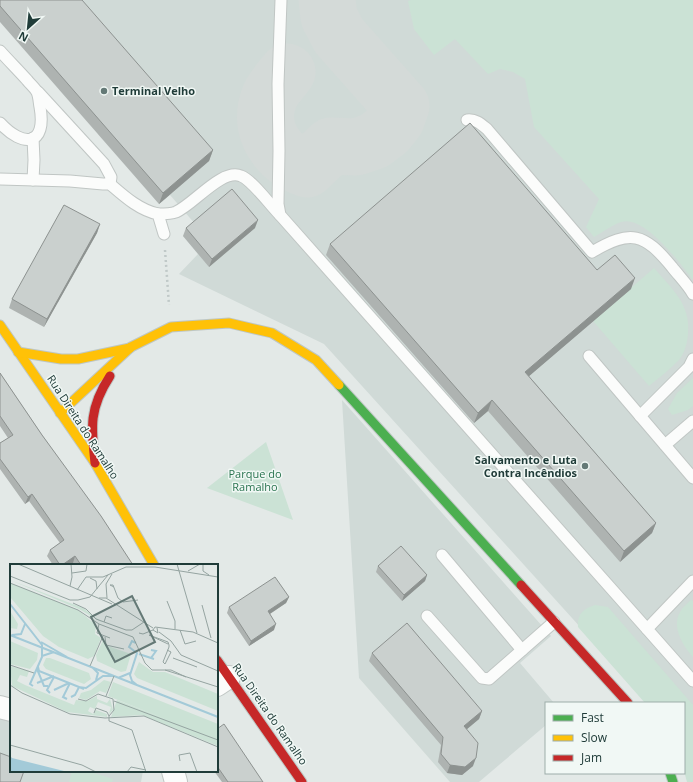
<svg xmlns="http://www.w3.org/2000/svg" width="693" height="782" viewBox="0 0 693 782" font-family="'Open Sans',sans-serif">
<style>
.built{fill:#d0dad7}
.green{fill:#cbe2d5}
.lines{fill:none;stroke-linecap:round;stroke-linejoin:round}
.taxiway{stroke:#d4dad8;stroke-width:57}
.lane-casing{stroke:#c0c6c4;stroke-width:13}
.street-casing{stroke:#c0c6c4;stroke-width:24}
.fast-casing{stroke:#bec7c4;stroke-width:11}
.slow-casing{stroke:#bec7c4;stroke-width:11}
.jam-casing{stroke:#bec7c4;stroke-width:11}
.path{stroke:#c0c9c8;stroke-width:2.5;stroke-dasharray:2 3;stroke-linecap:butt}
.lane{stroke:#fbfcfb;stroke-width:11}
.street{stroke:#fbfcfb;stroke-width:22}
.fast{stroke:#4caf50;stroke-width:9}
.slow{stroke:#ffc107;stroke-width:9}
.jam{stroke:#c62828;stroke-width:9}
.wall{fill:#aeb3b1}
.shaded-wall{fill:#8d9290}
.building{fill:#cad0ce;stroke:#8d9290}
.poi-dot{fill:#647976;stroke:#f1f8f5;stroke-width:1.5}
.labels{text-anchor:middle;stroke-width:3;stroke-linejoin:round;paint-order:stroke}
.poi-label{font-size:11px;font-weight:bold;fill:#203c39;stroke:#f1f8f5;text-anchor:start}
.street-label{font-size:11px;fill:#203c39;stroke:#f1f8f5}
.park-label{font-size:11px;fill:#2a7450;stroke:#f1f8f5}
.inset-river{fill:none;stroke:#a3cad8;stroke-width:2}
.inset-road{fill:none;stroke:#95a4a1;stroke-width:1}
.view{fill:#647976;fill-opacity:0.15;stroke:#647976;stroke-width:2}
.inset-edge{fill:none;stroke:#203c39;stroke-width:2}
</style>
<rect width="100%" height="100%" fill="#e3e9e7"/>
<g class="built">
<path d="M0,0H693V782L684,703L648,702L324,344L179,274L198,254L183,236L196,225L170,195L159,204Z"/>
<path d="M342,400L551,636L520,663L554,703H546V725L479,782H450L359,678Z"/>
<path d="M0,718L11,722V771H143L141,782H0Z"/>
</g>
<g class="green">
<path d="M411,0H693V280C681,264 644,214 621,222C612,225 603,232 594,237L586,227L599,199L534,127L525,79L513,72L500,69L488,74L455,39L434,55L414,29L408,1Z"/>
<path d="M654,268C672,289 691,304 688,334C687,344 685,352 679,360C670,369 659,378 649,386L593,321Z"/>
<path d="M693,378V406L688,410L672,415L668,409L677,393Z"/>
<path d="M266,442L293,520L207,488Z"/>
<path d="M691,600L693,601V657C682,645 670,624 682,609C685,605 688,603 691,600Z"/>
<path d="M595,605L608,607L693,705V782H687L684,771V703H645L578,627C577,614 583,609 595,605Z"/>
<path d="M72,771H88L113,779L112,782H69Z"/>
</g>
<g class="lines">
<path class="taxiway" d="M287,72C281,80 272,89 269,98C257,130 277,158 307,169L331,146L356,147L374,141L387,131L396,120L401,106L339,36L329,17L327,0"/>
<defs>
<g id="lane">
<path d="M281,0L278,84L279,151L278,204L280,215L647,629"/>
<path d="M0,51C9,61 18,70 27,80C30,84 35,88 37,92C39,96 39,102 40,107C47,146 23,148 0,123"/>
<path d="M38,92L104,164L111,177L110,184"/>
<path d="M467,120C476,119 481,124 487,129L592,252C631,229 644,233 672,267C679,276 688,285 693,294"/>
<path d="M33,138L34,160L33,180"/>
<path d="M0,179L70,181L103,184H110C124,196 139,210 158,214L164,234"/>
<path d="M158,214C164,214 171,214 176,212C194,204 222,168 241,176C252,180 271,206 280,215"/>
<path d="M589,356L693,478"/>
<path d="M640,416L689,367L693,359"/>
<path d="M665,445L693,421"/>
<path d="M442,555L522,650"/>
<path d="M693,581L647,629L693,681"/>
<path d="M427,616L482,678L489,679L554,622"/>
</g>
<g id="street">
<path d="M217,685L229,677"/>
<path d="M0,707L11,710"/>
<path d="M173,771L176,782"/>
</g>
<g id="fast">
<path d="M339,385L521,585"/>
<path d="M670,773L673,782"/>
</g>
<g id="slow">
<path d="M0,325L95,463L154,565"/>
<path d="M18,352L61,359H78L130,348"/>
<path d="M60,413L131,347L171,327L229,323L272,333L316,360L339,385"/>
</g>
<g id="jam">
<path d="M95,463C91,427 89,408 110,376"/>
<path d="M521,585L628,703"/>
<path d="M217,660L302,782"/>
</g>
</defs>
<use href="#lane" class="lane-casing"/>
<use href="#street" class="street-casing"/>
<use href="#fast" class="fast-casing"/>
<use href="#slow" class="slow-casing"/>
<use href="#jam" class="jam-casing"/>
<path class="path" d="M165,250L169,305"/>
<use href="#lane" class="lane"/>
<use href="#street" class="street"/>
<use href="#fast" class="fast"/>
<use href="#slow" class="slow"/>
<use href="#jam" class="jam"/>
</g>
<g class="wall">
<path d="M0,0L213,150L209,161L159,204L0,22Z"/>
<path d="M100,224L97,233L44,327L9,308L12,299Z"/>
<path d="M186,228H255L209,267L183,236Z"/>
<path d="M330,244L597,270L631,289L529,376L656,523L652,533L620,562L488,411L474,423L326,255Z"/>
<path d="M0,373L42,435L133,565H74L73,563L69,565H53L47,556L50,550L60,543L29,501L25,504L0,469V443L8,438L0,426Z"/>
<path d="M378,566L427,575L425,581L402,601L376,572Z"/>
<path d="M289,597L286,603L270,614L274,630L249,646L227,613L229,607Z"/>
<path d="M372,653L482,711L479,719L466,730L473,766L462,775L447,773L438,762L441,745L369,661Z"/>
<path d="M217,729L263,782H222L214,771H217Z"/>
</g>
<g class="shaded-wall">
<path d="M213,150L209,161L159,204L163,193Z"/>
<path d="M258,220L255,228L209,267L212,259Z"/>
<path d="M100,224L97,233L44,327L47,319Z"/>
<path d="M635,278L631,289L521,383L525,372Z"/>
<path d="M492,400L488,411L474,423L478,413Z"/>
<path d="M32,494L29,501L25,504L28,497Z"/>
<path d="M656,523L652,533L620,562L624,551Z"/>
<path d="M75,556L73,563L69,565H62Z"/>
<path d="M427,575L425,581L402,601L404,595Z"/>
<path d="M289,597L286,603L265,617L268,611Z"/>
<path d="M276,624L274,630L249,646L251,641Z"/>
<path d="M482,711L479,719L461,734L464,726Z"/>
<path d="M476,758L473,766L462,775L447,773L450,765Z"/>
</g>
<g class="building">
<path d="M0,0H82L213,150L163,193L0,6Z"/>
<path d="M470,123L597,270L615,255L635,278L525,372L656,523L624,551L492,400L478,413L330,244Z"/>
<path d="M232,189L258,220L212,259L186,228Z"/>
<path d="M64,205L100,224L47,319L12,299Z"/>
<path d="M0,373L42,435L101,516L133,565H81L75,556L62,565H60L50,550L64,540L32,494L28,497L0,459V443L13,435L0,416Z"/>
<path d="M401,546L427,575L404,595L378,566Z"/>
<path d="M275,577L289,597L268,611L276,624L251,641L229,607Z"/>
<path d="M407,623L482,711L464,726L478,743L476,758L465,767L450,765L441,754L443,737L372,653Z"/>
<path d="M224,724L263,782H228L217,766V729Z"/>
<path d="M0,753L11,757V771H24L20,782H0Z"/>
</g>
<g class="poi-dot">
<circle cx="104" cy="91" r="4"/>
<circle cx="585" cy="466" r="4"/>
</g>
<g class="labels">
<g class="poi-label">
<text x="112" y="95">Terminal Velho</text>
<text x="577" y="464" text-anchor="end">Salvamento e Luta<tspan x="577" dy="13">Contra Incêndios</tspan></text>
</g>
<g class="street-label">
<text transform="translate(83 427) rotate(57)" y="4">Rua Direita do Ramalho</text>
<text transform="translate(270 714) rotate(55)" y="4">Rua Direita do Ramalho</text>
</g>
<g class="park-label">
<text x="255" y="478">Parque do<tspan x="255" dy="13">Ramalho</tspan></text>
</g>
</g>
<g transform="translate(10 564)">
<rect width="208" height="208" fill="#e3e9e7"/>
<path d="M0,16L73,44L93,59L69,45ZM0,19L68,46L86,61L85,70L91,74L84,92L78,95L49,83L33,72L0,33ZM0,47L8,60L7,65L0,64ZM94,74L95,81L121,90L116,107L111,108L87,97L86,91ZM0,77L28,89L27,96L20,105L0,100ZM36,94H40L79,109L81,115L74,120L36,105L33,101ZM129,98L143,108H155L208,130V147L127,114L124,110ZM0,102L19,107L17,113L10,111L7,117L15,121L64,141L66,136L77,137L87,132V135L97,139L100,135L103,146L99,150L101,143L88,138L85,145L80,143L78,147L83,150L86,146L97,150V153L57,148L2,122ZM94,116L101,118L96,129L90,127L76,136L69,134L71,129L81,126ZM103,118L208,160V182L132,151L101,153L107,136L168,160L98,132Z" fill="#cbe2d5"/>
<path d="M0,192L2,194L58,208H0Z" fill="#a3cad8"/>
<path class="inset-river" d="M0,40L32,81V93L20,120L23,122M0,71L208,153M2,71L11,70L15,60M31,78L57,93M126,79L122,77L119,83L127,89L120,111L122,117L127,121M141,86L146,87L141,94M129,90L144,95M32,92L44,88M28,103L29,107L74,125M82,103L88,109L86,116M27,105L34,122H38M108,114L120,109M27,119L44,112M44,126L59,119M40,129L37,126L44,113M61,133L65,131L69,123L76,124L93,112H103M57,135L53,133L60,119"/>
<path class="inset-road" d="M8,0L102,40M167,0L187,69M193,0V7L199,11M178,7L190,0M62,9L76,7L77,0M0,12L60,36H68L80,33L98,11M80,14L86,17L87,25M0,19L68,46L89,60L87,69L100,74M60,22L62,13L61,0M104,23L100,21H103L108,34L113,38L128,36M67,26L76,13H93L116,3H145L208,13M89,34H96L143,64M97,34L96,20L102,10M157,37L165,57V65M63,39L76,45L86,55L116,66H122L134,58M192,41L201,74M94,58L96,52L102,54M89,60L123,73L135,99L142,106H161L176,113M147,64L148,69L143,66L145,63L183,68L208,79M170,66L175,80L186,77M149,68L161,77L171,91L208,107M129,69L133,70L143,66M95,73L96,81L114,85M157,86L161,88L155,100L153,98L159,83V81L158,78L139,71L158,80M163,94L187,103M0,101L24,109M80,102L93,72M155,106L208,123M0,121L12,129L60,150L95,154L134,152L208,183M96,132L104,112M68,135L76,137L88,130L103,135L104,146L99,152V157L122,166L136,208M104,137L208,176M84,149L86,144L97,148L99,152M0,181L72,201L86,208M170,197L169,191L180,189L187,208M117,208L121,203L136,206"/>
<path class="view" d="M122,32L145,78L105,98L81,53Z"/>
<rect width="208" height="208" class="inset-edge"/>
</g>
<rect x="545" y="702" width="140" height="72" fill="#f1f8f5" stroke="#9dadaa"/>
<rect x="553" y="715" width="20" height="6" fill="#4caf50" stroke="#9dadaa"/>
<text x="581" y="722" font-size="12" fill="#203c39">Fast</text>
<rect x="553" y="735" width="20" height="6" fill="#ffc107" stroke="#9dadaa"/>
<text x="581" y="742" font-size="12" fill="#203c39">Slow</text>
<rect x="553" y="755" width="20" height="6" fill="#c62828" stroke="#9dadaa"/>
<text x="581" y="762" font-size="12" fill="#203c39">Jam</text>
<g transform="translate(28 28) rotate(207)" stroke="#f1f8f5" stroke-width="3" paint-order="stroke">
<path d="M0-3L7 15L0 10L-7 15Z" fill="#203c39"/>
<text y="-6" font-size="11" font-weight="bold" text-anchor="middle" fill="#203c39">N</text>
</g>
</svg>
